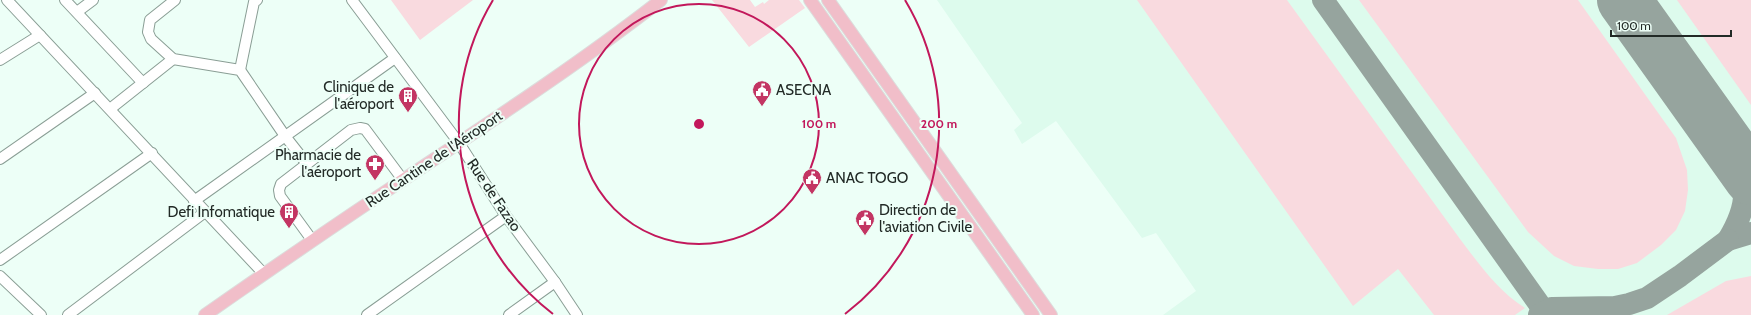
<svg xmlns="http://www.w3.org/2000/svg" width="1751" height="315" viewBox="0 0 1751 315" font-family="Cabin,sans-serif">
<style>
.built{fill:#ddfbed}
.green{fill:#f9dadf}
.lines{fill:none;stroke-linecap:round;stroke-linejoin:round}
.taxiway{stroke:#96a49e;stroke-width:22}
.runway{stroke:#96a49e;stroke-width:54}
.minor-casing{stroke:#8a9e95;stroke-width:12}
.major-casing{stroke:#dcdddc;stroke-width:14}
.minor{stroke:#fff;stroke-width:10}
.major{stroke:#f1bec9;stroke-width:12}
.ring{fill:none;stroke:#c2185b;stroke-width:2}
.labels{text-anchor:middle;stroke-width:4;stroke-linejoin:round;paint-order:stroke}
.poi-label{font-size:15px;fill:#222a26;stroke:#edfff7;text-anchor:end}
.street-label{font-size:15px;fill:#222a26;stroke:#edfff7}
.centre{fill:#c2185b;stroke:#edfff7;stroke-width:2}
.ring-label{font-size:12px;text-anchor:middle;font-weight:bold;fill:#c2185b;stroke:#edfff7;stroke-width:4;stroke-linejoin:round;paint-order:stroke}
</style>
<rect width="100%" height="100%" fill="#edfff7"/>
<path class="built" d="M937,0H1751V315H1163L1196,291L1156,233L1142,238L1056,121L1022,144L1014,130L1022,123Z"/>
<g class="green">
<path d="M391,0H473L420,40Z"/>
<path d="M712,0H750L755,7L763,2L764,4L769,0H799L805,8L749,47Z"/>
<path d="M1137,0H1287L1460,239C1479,264 1498,291 1525,308L1515,315H1434L1398,269L1353,306Z"/>
<path d="M1359,0H1578L1676,138L1687,170L1688,190L1685,211L1676,230L1661,245L1637,263L1618,269H1598L1574,266L1554,256L1528,232Z"/>
<path d="M1677,0H1751V105Z"/>
<path d="M1751,276V315H1667L1726,281Z"/>
</g>
<g class="lines">
<g class="taxiway">
<path d="M1323,0L1547,315"/>
<path d="M1726,143C1749,180 1751,202 1728,240L1751,233"/>
<path d="M1539,315L1552,308L1615,307L1629,304L1647,298L1680,276L1728,240"/>
</g>
<path class="runway" d="M1624,0L1751,178"/>
<defs>
<g id="minor">
<path d="M7,0L264,274"/>
<path d="M65,0L143,83"/>
<path d="M175,0L150,20L148,32L151,39L173,59L240,70L285,136L307,164"/>
<path d="M352,0L459,143L506,216L555,282L577,315"/>
<path d="M77,12L93,0"/>
<path d="M0,60L40,35"/>
<path d="M240,70L254,2L257,0"/>
<path d="M110,109L173,59"/>
<path d="M0,159L95,93"/>
<path d="M194,201L395,58"/>
<path d="M312,240L280,196L279,190L281,184L351,130L360,128L365,129L403,180"/>
<path d="M0,260L152,153"/>
<path d="M0,276L41,315"/>
<path d="M68,315L205,212"/>
<path d="M367,315L506,216"/>
<path d="M509,315L555,282"/>
</g>
<g id="major">
<path d="M810,0L1033,315"/>
<path d="M828,0L1051,315"/>
<path d="M205,315C271,269 336,224 403,180C490,122 579,64 661,0"/>
</g>
</defs>
<use href="#minor" class="minor-casing"/>
<use href="#major" class="major-casing"/>
<use href="#minor" class="minor"/>
<use href="#major" class="major"/>
</g>
<g class="ring">
<circle cx="699" cy="124" r="120"/>
<path d="M553 314A240 240 0 0 1 493 0M905 0A240 240 0 0 1 845 314"/>
</g>
<defs>
<symbol id="civic-pin" viewBox="-11 -11 22 30"><path d="M0 17L-7.5 6A9.5 9.5 0 1 1 7.5 6Z" fill="#c33563" stroke="#edfff7"/><path d="M-.6-6.5H3V-4.5H.6V-3L4-1V1h2V6H-6V1h2V-1L-.6-3ZM-1.2 2.5V6h2.4V2.5Z" fill="#fff"/></symbol>
<symbol id="building-pin" viewBox="-11 -11 22 30"><path d="M0 17L-7.5 6A9.5 9.5 0 1 1 7.5 6Z" fill="#c33563" stroke="#edfff7"/><path d="M-4-6H4V6H1V3H-1V6H-4ZM-2.5-4.3h1.7v1.8h-1.7ZM.8-4.3h1.7v1.8H.8ZM-2.5-1h1.7V.8h-1.7ZM.8-1h1.7V.8H.8Z" fill="#fff"/></symbol>
<symbol id="pharmacy-pin" viewBox="-11 -11 22 30"><path d="M0 17L-7.5 6A9.5 9.5 0 1 1 7.5 6Z" fill="#c33563" stroke="#edfff7"/><path d="M-2-6h4v4h4v4h-4v4h-4v-4h-4v-4h4Z" fill="#fff"/></symbol>
</defs>
<g fill-rule="evenodd">
<use href="#civic-pin" x="751" y="79" width="22" height="30"/>
<use href="#building-pin" x="397" y="85" width="22" height="30"/>
<use href="#pharmacy-pin" x="364" y="153" width="22" height="30"/>
<use href="#civic-pin" x="801" y="167" width="22" height="30"/>
<use href="#building-pin" x="278" y="201" width="22" height="30"/>
<use href="#civic-pin" x="854" y="208" width="22" height="30"/>
</g>
<g class="labels">
<g class="poi-label">
<text x="394" y="92">Clinique de<tspan x="394" dy="17">l'aéroport</tspan></text>
<text x="776" y="95" text-anchor="start">ASECNA</text>
<text x="361" y="160">Pharmacie de<tspan x="361" dy="17">l'aéroport</tspan></text>
<text x="826" y="183" text-anchor="start">ANAC TOGO</text>
<text x="879" y="215" text-anchor="start">Direction de<tspan x="879" dy="17">l'aviation Civile</tspan></text>
<text x="275" y="217">Defi Infomatique</text>
</g>
<g class="street-label">
<text transform="translate(434 159) rotate(-34)" y="5">Rue Cantine de l'Aéroport</text>
<text transform="translate(494 195) rotate(56)" y="5">Rue de Fazao</text>
</g>
</g>
<circle cx="699" cy="124" r="6" class="centre"/>
<g class="ring-label">
<text x="819" y="128">100 m</text>
<text x="939" y="128">200 m</text>
</g>
<path d="M1611 30v6h120v-6" fill="none" stroke="#222a26" stroke-width="2"/>
<text x="1617" y="30" font-size="12" fill="#222a26" stroke="#edfff7" stroke-width="3" paint-order="stroke">100 m</text>
</svg>
